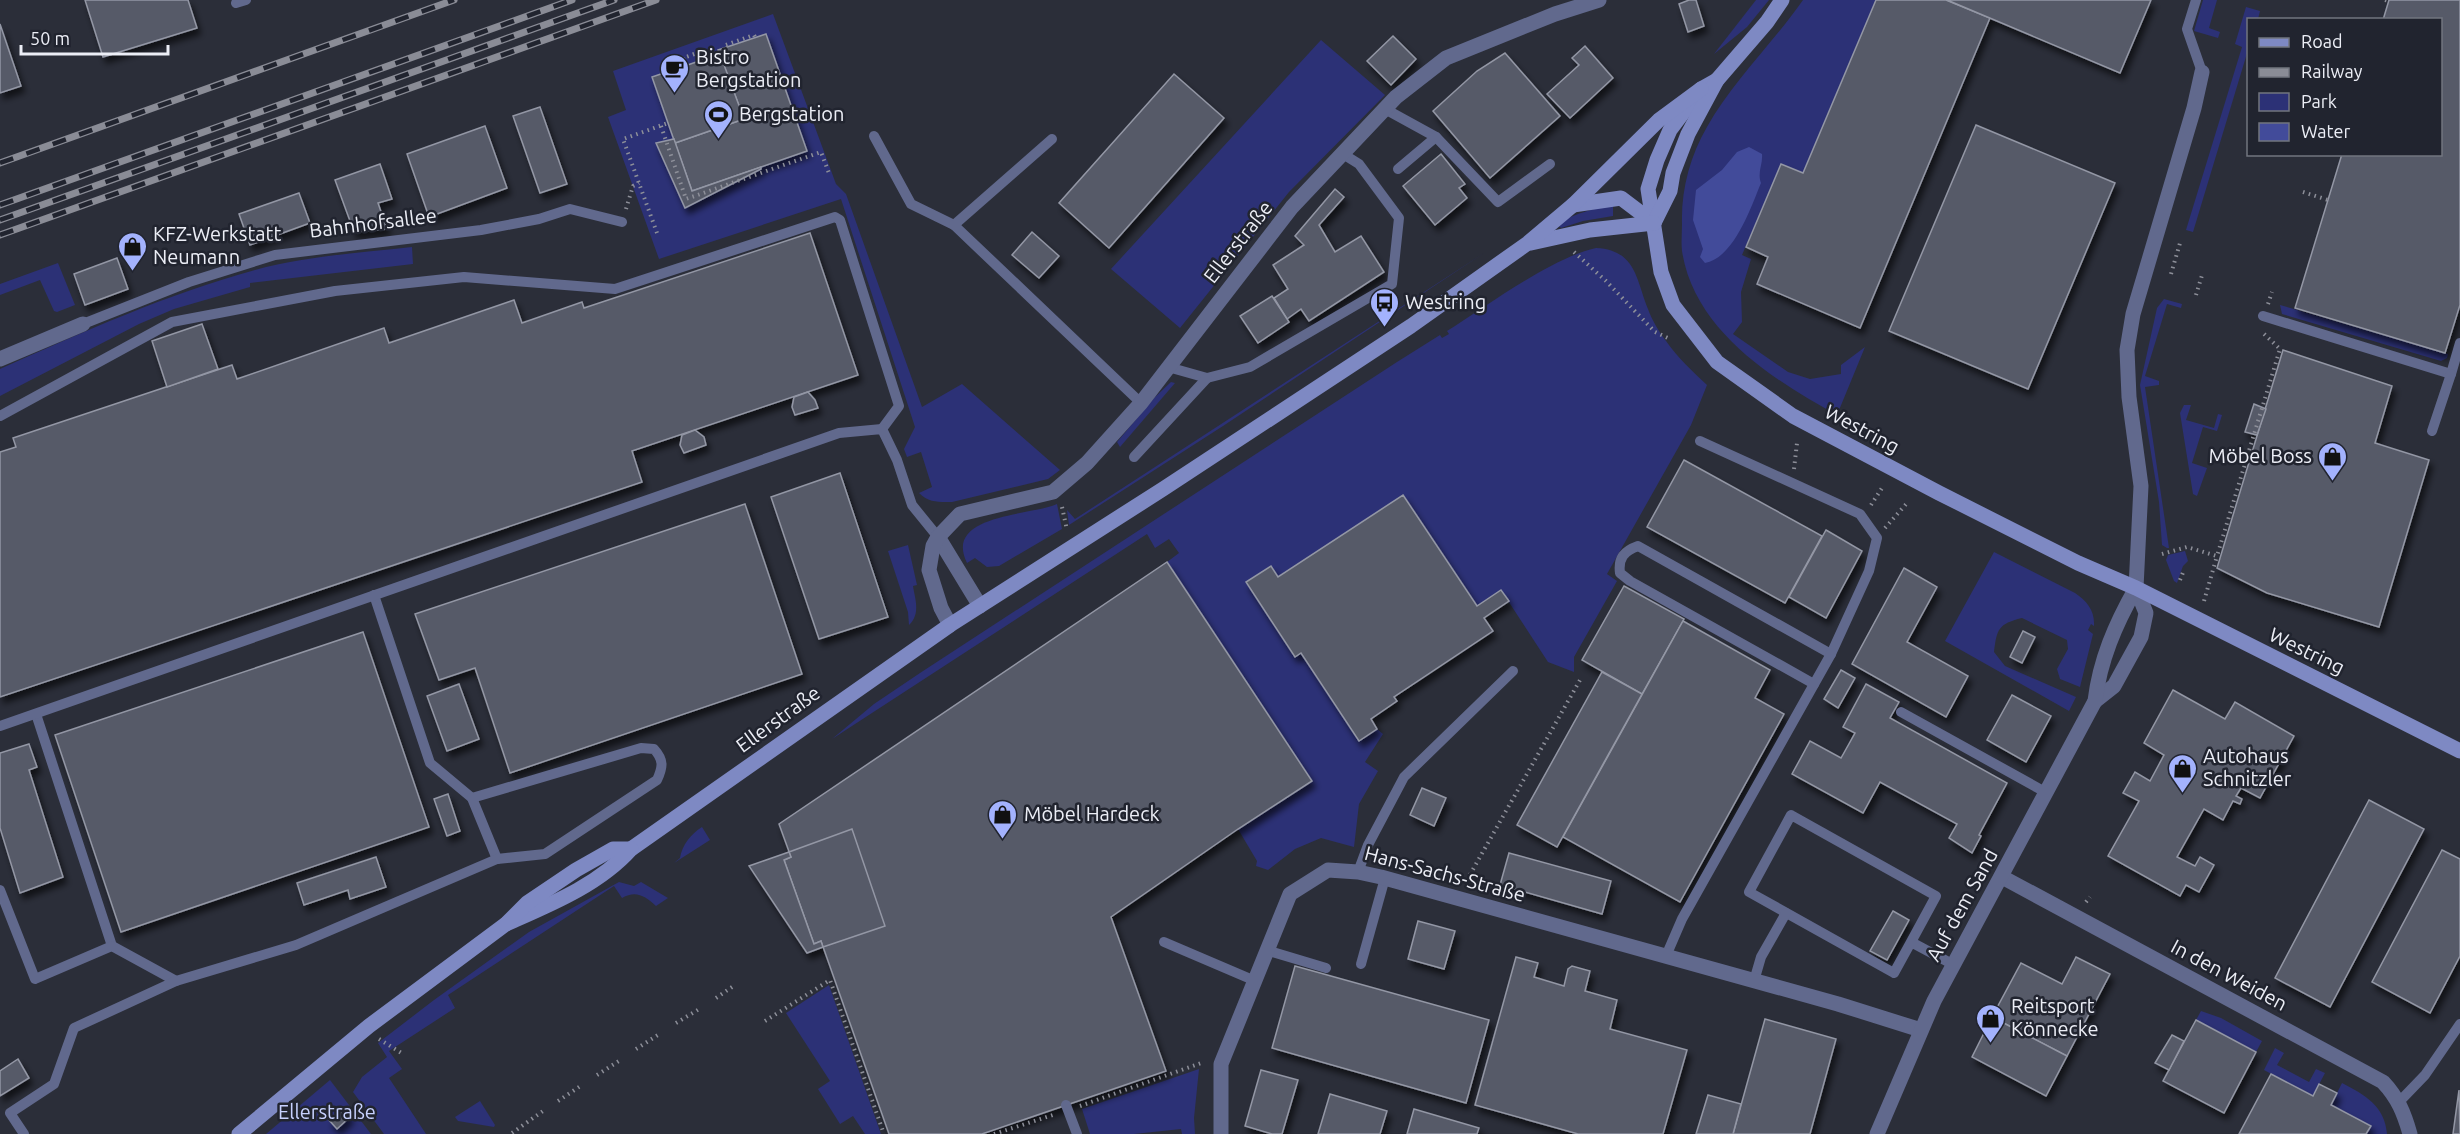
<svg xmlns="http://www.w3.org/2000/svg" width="2460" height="1134" viewBox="0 0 2460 1134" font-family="Ubuntu,sans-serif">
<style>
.green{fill:#2c3176}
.water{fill:#424b9a}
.building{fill:#575a68;stroke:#9397a5;stroke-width:1.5;filter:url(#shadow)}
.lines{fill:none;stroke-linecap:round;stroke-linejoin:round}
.path{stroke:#8d8f99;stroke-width:4;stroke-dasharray:1.5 4.5;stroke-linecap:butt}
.service{stroke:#61698d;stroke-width:10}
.minor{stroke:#61698d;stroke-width:15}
.tertiary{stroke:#61698d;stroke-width:15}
.secondary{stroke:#7e89c3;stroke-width:15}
.rail-casing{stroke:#8a8c96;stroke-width:7}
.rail{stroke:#21242f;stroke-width:4.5;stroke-dasharray:14;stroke-linecap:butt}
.labels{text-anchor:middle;stroke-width:5;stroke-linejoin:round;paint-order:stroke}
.poi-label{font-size:20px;fill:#eceef6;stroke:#21242f;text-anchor:start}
.street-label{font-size:20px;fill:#eceef6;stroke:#21242f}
.park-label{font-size:20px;fill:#c7d1fe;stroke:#21242f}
</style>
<defs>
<filter id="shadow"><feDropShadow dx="3.5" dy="6" stdDeviation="3" flood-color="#0009"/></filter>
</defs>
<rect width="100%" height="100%" fill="#2b2e39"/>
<g class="green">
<path d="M1756,0H1769L1747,27L1714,54Z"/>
<path d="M1803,0H1876L1803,173L1781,165L1742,255L1751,259L1741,292L1742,322L1733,334L1788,372L1810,379L1841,374V365L1865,347L1837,415C1773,380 1694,330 1682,251C1681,242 1682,233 1682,224C1681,190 1690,156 1707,127C1732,82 1773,43 1803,0Z"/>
<path d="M2203,0H2217L2209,28L2220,32L2218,38L2194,31Z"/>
<path d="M2246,7L2260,11L2258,19L2248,20V50L2193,232L2186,230L2242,47L2235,44Z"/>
<path d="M773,14L836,184L846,194L922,407L962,384L1060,470L1048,479L952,502C939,502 929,503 919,493L932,487L921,452L907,457L904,449L915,427L841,199L659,259L608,117L626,110L613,71Z"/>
<path d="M1321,40L1385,95L1289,192L1180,328L1111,269Z"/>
<path d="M1613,206V216L1583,221L1561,228L1559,226L1560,222C1578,213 1593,208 1613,206Z"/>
<path d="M412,247L413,264L250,283V287L174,309L139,324L0,396V369C83,332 167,294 255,270C306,256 360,253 412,247Z"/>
<path d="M1596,248C1636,250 1636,279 1648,309C1652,320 1659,332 1666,341C1678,358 1693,372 1707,385L1691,425L1607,574L1617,581L1574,657V672L1548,662L1501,590L1477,606L1403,495L1278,577L1271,566L1246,582L1295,657L1301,653L1359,741L1377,729L1383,734L1365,762L1378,771L1359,804L1354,847L1321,838L1295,849L1268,870L1256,866L1257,861L1238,829L1312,781L1167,562L1179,553L1169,539L1155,548L1147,534L832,739L874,704L920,673L1397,362L1440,335L1442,338L1449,334L1447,331C1487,306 1551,258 1596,248Z"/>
<path d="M1484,253L1223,426L1069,525L1067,510L1075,519Z"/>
<path d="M58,263L75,305L57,312L54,311L40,280L0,295V284Z"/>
<path d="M2164,299L2182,304L2181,308L2167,304L2145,376L2159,381V385L2145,387L2169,548H2167L2162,545L2159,502L2140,385L2157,308Z"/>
<path d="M2280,305L2448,354L2447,358L2441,361L2282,314Z"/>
<path d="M1171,382L1175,383L1120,447L1117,442L1154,398Z"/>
<path d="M2184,405H2191L2186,420L2214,428L2218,414L2222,415L2217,431L2203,427L2192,463L2207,468L2197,496L2193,494L2180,413Z"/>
<path d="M1057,504L1062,529L999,566L987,567L975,558L967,563C943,514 1030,516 1057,504Z"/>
<path d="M908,545L917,585L913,586C915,599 921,614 909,625L908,612L888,551Z"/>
<path d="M2185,551L2188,561L2183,566L2177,583L2174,581L2166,560L2168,555Z"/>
<path d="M1994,552L2075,593C2087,601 2095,611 2094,626L2091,624L2088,630L2093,634L2080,687L2060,679L2057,669L2068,649L2067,640L2022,618C1998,624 1997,629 1994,652L2005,666L2076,697L2069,711L1945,641Z"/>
<path d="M702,827L710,840L674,863L680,858C682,845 691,834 702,827Z"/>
<path d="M619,882L634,886L641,882L668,898L656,906C645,896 636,890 622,898L614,886L448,995L455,1008L389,1051L402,1069L389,1078L426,1134H384L353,1092L362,1077L387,1057L378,1043L434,1000L529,932Z"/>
<path d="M829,985L881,1134H865L853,1116L840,1124L818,1089L830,1081L786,1013Z"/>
<path d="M2201,1011L2221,1018L2262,1041L2256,1052L2196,1020Z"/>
<path d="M2275,1048L2284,1053L2277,1065L2309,1082L2316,1069L2325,1073L2313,1096L2264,1070Z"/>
<path d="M1199,1069L1194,1118L1195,1134H1182L1181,1129L1134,1134H1090L1082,1109Z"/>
<path d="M330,1080L371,1134H266Z"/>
<path d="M2342,1083C2365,1095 2385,1106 2387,1134H2366L2370,1126L2331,1105Z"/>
<path d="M480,1101L495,1125L494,1127L458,1121L455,1117Z"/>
</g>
<path class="water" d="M1749,147L1762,154C1763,165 1757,172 1761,183C1751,207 1734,258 1705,263L1700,257L1703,249L1693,220L1696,190L1722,170L1737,152Z"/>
<g class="building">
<path d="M85,0H188L197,28L103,57Z"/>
<path d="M1689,0H1696L1704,26L1688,32L1679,4Z"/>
<path d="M1876,0H1946L1990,18L1860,328L1757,284L1768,257L1746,247L1781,164L1803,173Z"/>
<path d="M1947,0H2151L2120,73Z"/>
<path d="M2389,0H2460V305L2445,353L2295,308L2342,154H2440V20H2383Z"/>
<path d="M0,24L21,86L0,93Z"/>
<path d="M766,34L807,151L692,191L675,143L744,119L718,50Z"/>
<path d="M1393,36L1416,59L1391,85L1367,61Z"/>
<path d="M1585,46L1613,78L1570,118L1547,94L1579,65L1572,58Z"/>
<path d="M1505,53L1560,116L1490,178L1433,111L1477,71Z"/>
<path d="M720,54L744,119L675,143L652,77Z"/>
<path d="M1174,74L1224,118L1109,248L1059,203Z"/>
<path d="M540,107L567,184L540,193L513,116Z"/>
<path d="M1976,125L2115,183L2028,389L1889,331Z"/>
<path d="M485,126L507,188L429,217L407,154Z"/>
<path d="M674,139L692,191L761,167V169L685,208L656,143Z"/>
<path d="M1441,154L1465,184L1459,188L1467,198L1435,225L1403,186Z"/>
<path d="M380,164L392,199L378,203L387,229L354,232L335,180Z"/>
<path d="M1335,189L1344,197L1319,225L1335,252L1361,236L1384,272L1309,321L1301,309L1287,319L1274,298L1288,289L1273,265L1304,245L1295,236Z"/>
<path d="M299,193L310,223L250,245L239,214Z"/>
<path d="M1032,232L1059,256L1039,278L1012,255Z"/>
<path d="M810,233L858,375L632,451L642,482L0,697V452L16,447L13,438L232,365L237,379L384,328L389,343L514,300L522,323L582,302L584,308Z"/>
<path d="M117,258L128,289L85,305L74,274Z"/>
<path d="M1272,296L1289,322L1258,343L1240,316Z"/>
<path d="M202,324L218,369L167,387L152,341Z"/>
<path d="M2283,350L2392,386L2375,443L2429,460L2379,627L2267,593L2217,568Z"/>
<path d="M808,392L815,400L818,408L795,415L792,407L794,397Z"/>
<path d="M2254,404L2266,409L2257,435L2245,432Z"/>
<path d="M695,430L704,437L706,445L684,453L680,445L682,435Z"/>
<path d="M1684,460L1822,536L1785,603L1647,527Z"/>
<path d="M840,473L888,617L819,639L771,497Z"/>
<path d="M1403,495L1477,606L1501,590L1509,601L1484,618L1493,631L1394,697L1397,701L1371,719L1377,729L1359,741L1301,653L1295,657L1246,582L1271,566L1278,577Z"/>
<path d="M745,504L802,674L510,773L475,668L439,680L415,614Z"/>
<path d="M1826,530L1862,551L1826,618L1789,597Z"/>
<path d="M1167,562L1312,781L1238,829L1111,917L1166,1071L982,1134H889L821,941L814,944L784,860L791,857L779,824Z"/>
<path d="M1904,568L1937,587L1907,642L1968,676L1946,717L1852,664Z"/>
<path d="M1624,586L1684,619L1642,694L1582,660Z"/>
<path d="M1683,621L1770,670L1755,698L1784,714L1680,902L1563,837Z"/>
<path d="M2023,631L2035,637L2022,663L2010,657Z"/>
<path d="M363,632L429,827L121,932L55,735Z"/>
<path d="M1841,670L1855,678L1838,708L1824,699Z"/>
<path d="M1602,672L1642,694L1557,847L1517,825Z"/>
<path d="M459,684L479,739L447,751L427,696Z"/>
<path d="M1866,684L1899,702L1890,718L2007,783L1979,835L1981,836L1972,853L1949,838L1957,824L1880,782L1863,813L1792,774L1810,741L1841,758L1855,733L1843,727Z"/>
<path d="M2173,690L2225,719L2235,702L2294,736L2260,798L2241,788L2236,796L2242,799L2240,804L2233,801L2223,820L2204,809L2177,857L2195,866L2200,857L2214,865L2199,892L2186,885L2180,896L2108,856L2139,801L2123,793L2135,772L2150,781L2164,755L2144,743Z"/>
<path d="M2012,695L2051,716L2026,762L1987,740Z"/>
<path d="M29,744L37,767L29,770L63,877L20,893L0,828V753Z"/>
<path d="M1422,788L1446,798L1434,826L1410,815Z"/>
<path d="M448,794L460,831L447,836L434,799Z"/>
<path d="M2369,800L2424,829L2330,1007L2275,978Z"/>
<path d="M852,829L885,926L823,947L821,941L814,944L784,860L791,857L789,852Z"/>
<path d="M2442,850L2460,859V956L2430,1013L2372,982Z"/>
<path d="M789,852L791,857L784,860L814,944L821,941L823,947L807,953L749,866Z"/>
<path d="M1509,853L1611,881L1602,914L1500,885Z"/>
<path d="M376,857L386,887L350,899L348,890L304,905L297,883Z"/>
<path d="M1893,911L1909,920L1887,960L1870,951Z"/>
<path d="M1418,921L1455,931L1444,969L1408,959Z"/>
<path d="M1516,957L1538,963L1534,977L1564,986L1568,969L1572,966L1590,971L1585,991L1617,1000L1610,1029L1687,1050L1663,1134H1578L1475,1105Z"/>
<path d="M2076,957L2110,974L2067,1056L1992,1017L2021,963L2062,984Z"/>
<path d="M1295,966L1489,1020L1466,1103L1272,1048Z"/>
<path d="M1992,1017L2067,1056L2046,1096L1972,1057Z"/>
<path d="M1765,1019L1836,1039L1810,1134H1733Z"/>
<path d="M2196,1020L2256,1052L2224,1113L2163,1081Z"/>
<path d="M2172,1035L2184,1041L2169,1070L2155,1063Z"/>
<path d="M18,1059L29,1078L0,1096V1071Z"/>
<path d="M1261,1070L1298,1080L1282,1134H1272L1245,1126Z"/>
<path d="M2271,1074L2313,1096L2319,1084L2337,1093L2331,1105L2371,1126L2366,1134H2239Z"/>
<path d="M2459,1090L2460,1134H2453Z"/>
<path d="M1330,1094L1387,1111L1380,1134H1318Z"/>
<path d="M1708,1095L1741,1104L1733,1134H1696Z"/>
<path d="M343,1108L350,1117L337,1129L329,1120Z"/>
<path d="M1414,1109L1479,1128L1477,1134H1407Z"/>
</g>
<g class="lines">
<g class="path">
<path d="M2385,0L2389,1"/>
<path d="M726,45L754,35L755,37"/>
<path d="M686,65L683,58L711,48"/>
<path d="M661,126L686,199L821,152L830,176"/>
<path d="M2303,192L2328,200"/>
<path d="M626,209L633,186L639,183"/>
<path d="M657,233L623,139L668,123"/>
<path d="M1574,252L1606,281L1655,332L1668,338"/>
<path d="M2171,274L2180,243"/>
<path d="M2196,295L2203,272"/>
<path d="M2268,304L2272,292"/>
<path d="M1794,469L1797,443"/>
<path d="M1871,505L1882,488"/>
<path d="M1062,507L1067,530"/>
<path d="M1885,528L1908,502"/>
<path d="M2162,554L2187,547L2217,556L2280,349L2263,333"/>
<path d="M2180,580L2184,570"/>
<path d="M2204,601L2217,556"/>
<path d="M1467,880L1580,680"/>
<path d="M2086,902L2090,897"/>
<path d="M716,998L735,985"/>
<path d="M765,1021L830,980L884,1134"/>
<path d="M676,1023L701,1008"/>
<path d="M379,1039L403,1054"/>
<path d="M636,1049L661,1033"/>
<path d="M597,1075L622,1059"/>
<path d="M558,1101L582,1085"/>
<path d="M1080,1106L1204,1062"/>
<path d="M512,1133L543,1111"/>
<path d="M994,1134L1056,1114"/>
</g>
<g class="service">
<path d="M2196,0L2187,29L2202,72"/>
<path d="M236,3L246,0"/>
<path d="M1385,109L1436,137L1498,202L1550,164"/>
<path d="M874,136L911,204L954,225"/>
<path d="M1052,139L954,225L1141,403"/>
<path d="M1398,169L1436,137"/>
<path d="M2263,316L2451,374L2460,343"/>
<path d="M83,324L189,282L275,255L481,230L539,219L570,209L622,222"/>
<path d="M1168,367L1207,378L1250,367L1392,284L1399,218L1359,164L1343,154"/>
<path d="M0,416L172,322L335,291L464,277L615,289L835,217L840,220L899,406L882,429"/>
<path d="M2432,431L2451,374"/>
<path d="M1134,457L1207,378"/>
<path d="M374,595L430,763L472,798L497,859"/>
<path d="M1814,684L1630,581L1620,573C1618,558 1624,551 1638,546L1831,654"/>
<path d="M1901,712L2047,793"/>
<path d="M36,714L112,946"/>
<path d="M0,726L839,433L882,429L897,460L912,505L938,537"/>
<path d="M1358,872L1368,845L1404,777L1513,671"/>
<path d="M0,890L35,979L112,946L176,981"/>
<path d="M1164,942L1253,980"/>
<path d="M1911,942L1894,973L1749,892L1791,815L1936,896L1911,942L1954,965"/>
<path d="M1266,950L1326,968"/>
<path d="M1666,956L1682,919L1831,654L1869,571L1877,538L1860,514L1700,441"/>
<path d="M1361,964L1385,878"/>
<path d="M1754,981L1761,957L1786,913"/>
<path d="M2399,1102L2425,1075L2460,1024"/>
<path d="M1066,1105L1077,1134"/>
<path d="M24,1134L10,1113L54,1084L74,1028L176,981L296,945L497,859L545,854L657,780C663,767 664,760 654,749L641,748L472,798"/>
</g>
<g class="minor">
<path d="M0,359L83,324"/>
<path d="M938,537L980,606"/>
<path d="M2136,588L2141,486L2129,397L2127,350L2133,314L2194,108L2202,72"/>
<path d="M950,625L941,608L929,570L933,546L938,537L960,514L1053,492L1087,463L1141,403L1292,207L1396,97L1446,58L1555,14L1599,0"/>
<path d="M2002,877L2383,1082C2398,1098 2404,1113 2410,1134"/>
<path d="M1221,1134V1064L1290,894L1328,870L1358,872L1381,877L1838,1004L1921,1030"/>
</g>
<g class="tertiary">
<path d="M2095,701L2114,686L2141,637L2146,613L2136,588"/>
<path d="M1877,1134L1934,1001L2095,701C2100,660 2115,625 2136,588"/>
</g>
<g class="secondary">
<path d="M1717,80L1701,89L1670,130L1657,160L1648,189L1661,272L1673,305L1717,362L1793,416L1939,493L2078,563L2136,588L2460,751"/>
<path d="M1573,205L1621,198L1654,223"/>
<path d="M1654,223L1670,191L1673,173L1688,134L1717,80L1767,22L1782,0"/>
<path d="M1531,243L1590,230L1654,223"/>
<path d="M506,924C549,905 599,885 631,849L950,625L1163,489L1411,326L1528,243L1573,205L1659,120L1701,89"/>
<path d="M239,1134L369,1026L506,924L527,903L576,870L613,849H631"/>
</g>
<defs>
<g id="rail">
<path d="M0,163L454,0"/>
<path d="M0,205L572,0"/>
<path d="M0,220L614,0"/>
<path d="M0,235L656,0"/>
</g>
</defs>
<use href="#rail" class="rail-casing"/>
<use href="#rail" class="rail"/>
</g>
<defs>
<symbol id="cafe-pin" viewBox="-11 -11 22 30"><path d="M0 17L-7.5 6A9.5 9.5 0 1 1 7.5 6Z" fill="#a3b2fd" stroke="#21242f"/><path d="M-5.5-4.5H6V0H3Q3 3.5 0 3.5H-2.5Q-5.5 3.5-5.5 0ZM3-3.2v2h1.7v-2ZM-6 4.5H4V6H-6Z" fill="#111"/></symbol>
<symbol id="stadium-pin" viewBox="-11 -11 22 30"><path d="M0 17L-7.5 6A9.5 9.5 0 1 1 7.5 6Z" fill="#a3b2fd" stroke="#21242f"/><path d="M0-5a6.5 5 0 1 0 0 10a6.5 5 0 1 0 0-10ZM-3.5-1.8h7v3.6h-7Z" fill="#111"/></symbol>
<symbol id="shop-pin" viewBox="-11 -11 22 30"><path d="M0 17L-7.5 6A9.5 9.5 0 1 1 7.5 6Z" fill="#a3b2fd" stroke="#21242f"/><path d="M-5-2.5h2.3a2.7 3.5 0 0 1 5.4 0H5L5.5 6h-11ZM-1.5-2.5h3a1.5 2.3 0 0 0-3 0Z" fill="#111"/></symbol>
<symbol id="bus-pin" viewBox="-11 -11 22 30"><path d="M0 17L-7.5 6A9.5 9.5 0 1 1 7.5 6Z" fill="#a3b2fd" stroke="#21242f"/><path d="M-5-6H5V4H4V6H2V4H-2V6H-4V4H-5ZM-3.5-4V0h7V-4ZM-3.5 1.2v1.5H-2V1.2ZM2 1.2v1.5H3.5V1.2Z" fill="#111"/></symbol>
</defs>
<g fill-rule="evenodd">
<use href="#cafe-pin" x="658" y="52" width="33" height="45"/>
<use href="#stadium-pin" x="702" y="98" width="33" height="45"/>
<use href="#shop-pin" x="116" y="230" width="33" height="45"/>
<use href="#bus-pin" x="1368" y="286" width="33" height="45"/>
<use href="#shop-pin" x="2316" y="440" width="33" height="45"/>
<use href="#shop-pin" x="2166" y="752" width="33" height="45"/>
<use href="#shop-pin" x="986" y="798" width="33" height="45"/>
<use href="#shop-pin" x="1974" y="1002" width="33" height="45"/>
</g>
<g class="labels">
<g class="poi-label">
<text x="696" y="64">Bistro<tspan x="696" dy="23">Bergstation</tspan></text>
<text x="739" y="121">Bergstation</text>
<text x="153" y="241">KFZ-Werkstatt<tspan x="153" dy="23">Neumann</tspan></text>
<text x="1405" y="309">Westring</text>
<text x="2312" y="463" text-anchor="end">Möbel Boss</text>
<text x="2203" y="763">Autohaus<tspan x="2203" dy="23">Schnitzler</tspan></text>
<text x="1024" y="821">Möbel Hardeck</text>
<text x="2011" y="1013">Reitsport<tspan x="2011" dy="23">Könnecke</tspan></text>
</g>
<g class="street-label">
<text transform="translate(373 223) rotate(-7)" y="7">Bahnhofsallee</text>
<text transform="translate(1238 242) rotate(-52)" y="7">Ellerstraße</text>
<text transform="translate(1862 429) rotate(28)" y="7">Westring</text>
<text transform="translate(2307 651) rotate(26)" y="7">Westring</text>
<text transform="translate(778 719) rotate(-36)" y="7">Ellerstraße</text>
<text transform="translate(1445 874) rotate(15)" y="7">Hans-Sachs-Straße</text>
<text transform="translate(1962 905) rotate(-61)" y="7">Auf dem Sand</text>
<text transform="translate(2229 975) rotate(28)" y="7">In den Weiden</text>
</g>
<g class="park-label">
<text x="327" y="1119">Ellerstraße</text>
</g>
</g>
<rect x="2247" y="18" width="195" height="138" fill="#21242f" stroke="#72757f" stroke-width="1.5"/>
<rect x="2259" y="38" width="30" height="9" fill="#7e89c3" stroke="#72757f" stroke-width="1.5"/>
<text x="2301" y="48" font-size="18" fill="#eceef6">Road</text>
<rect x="2259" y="68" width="30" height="9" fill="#8a8c96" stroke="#72757f" stroke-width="1.5"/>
<text x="2301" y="78" font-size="18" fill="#eceef6">Railway</text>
<rect x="2259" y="93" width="30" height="18" fill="#2c3176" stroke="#72757f" stroke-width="1.5"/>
<text x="2301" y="108" font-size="18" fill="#eceef6">Park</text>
<rect x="2259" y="123" width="30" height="18" fill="#424b9a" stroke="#72757f" stroke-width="1.5"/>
<text x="2301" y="138" font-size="18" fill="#eceef6">Water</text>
<path d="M21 45v9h147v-9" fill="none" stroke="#eceef6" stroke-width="3"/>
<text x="30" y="45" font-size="18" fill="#eceef6" stroke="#21242f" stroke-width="4.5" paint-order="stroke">50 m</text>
</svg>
